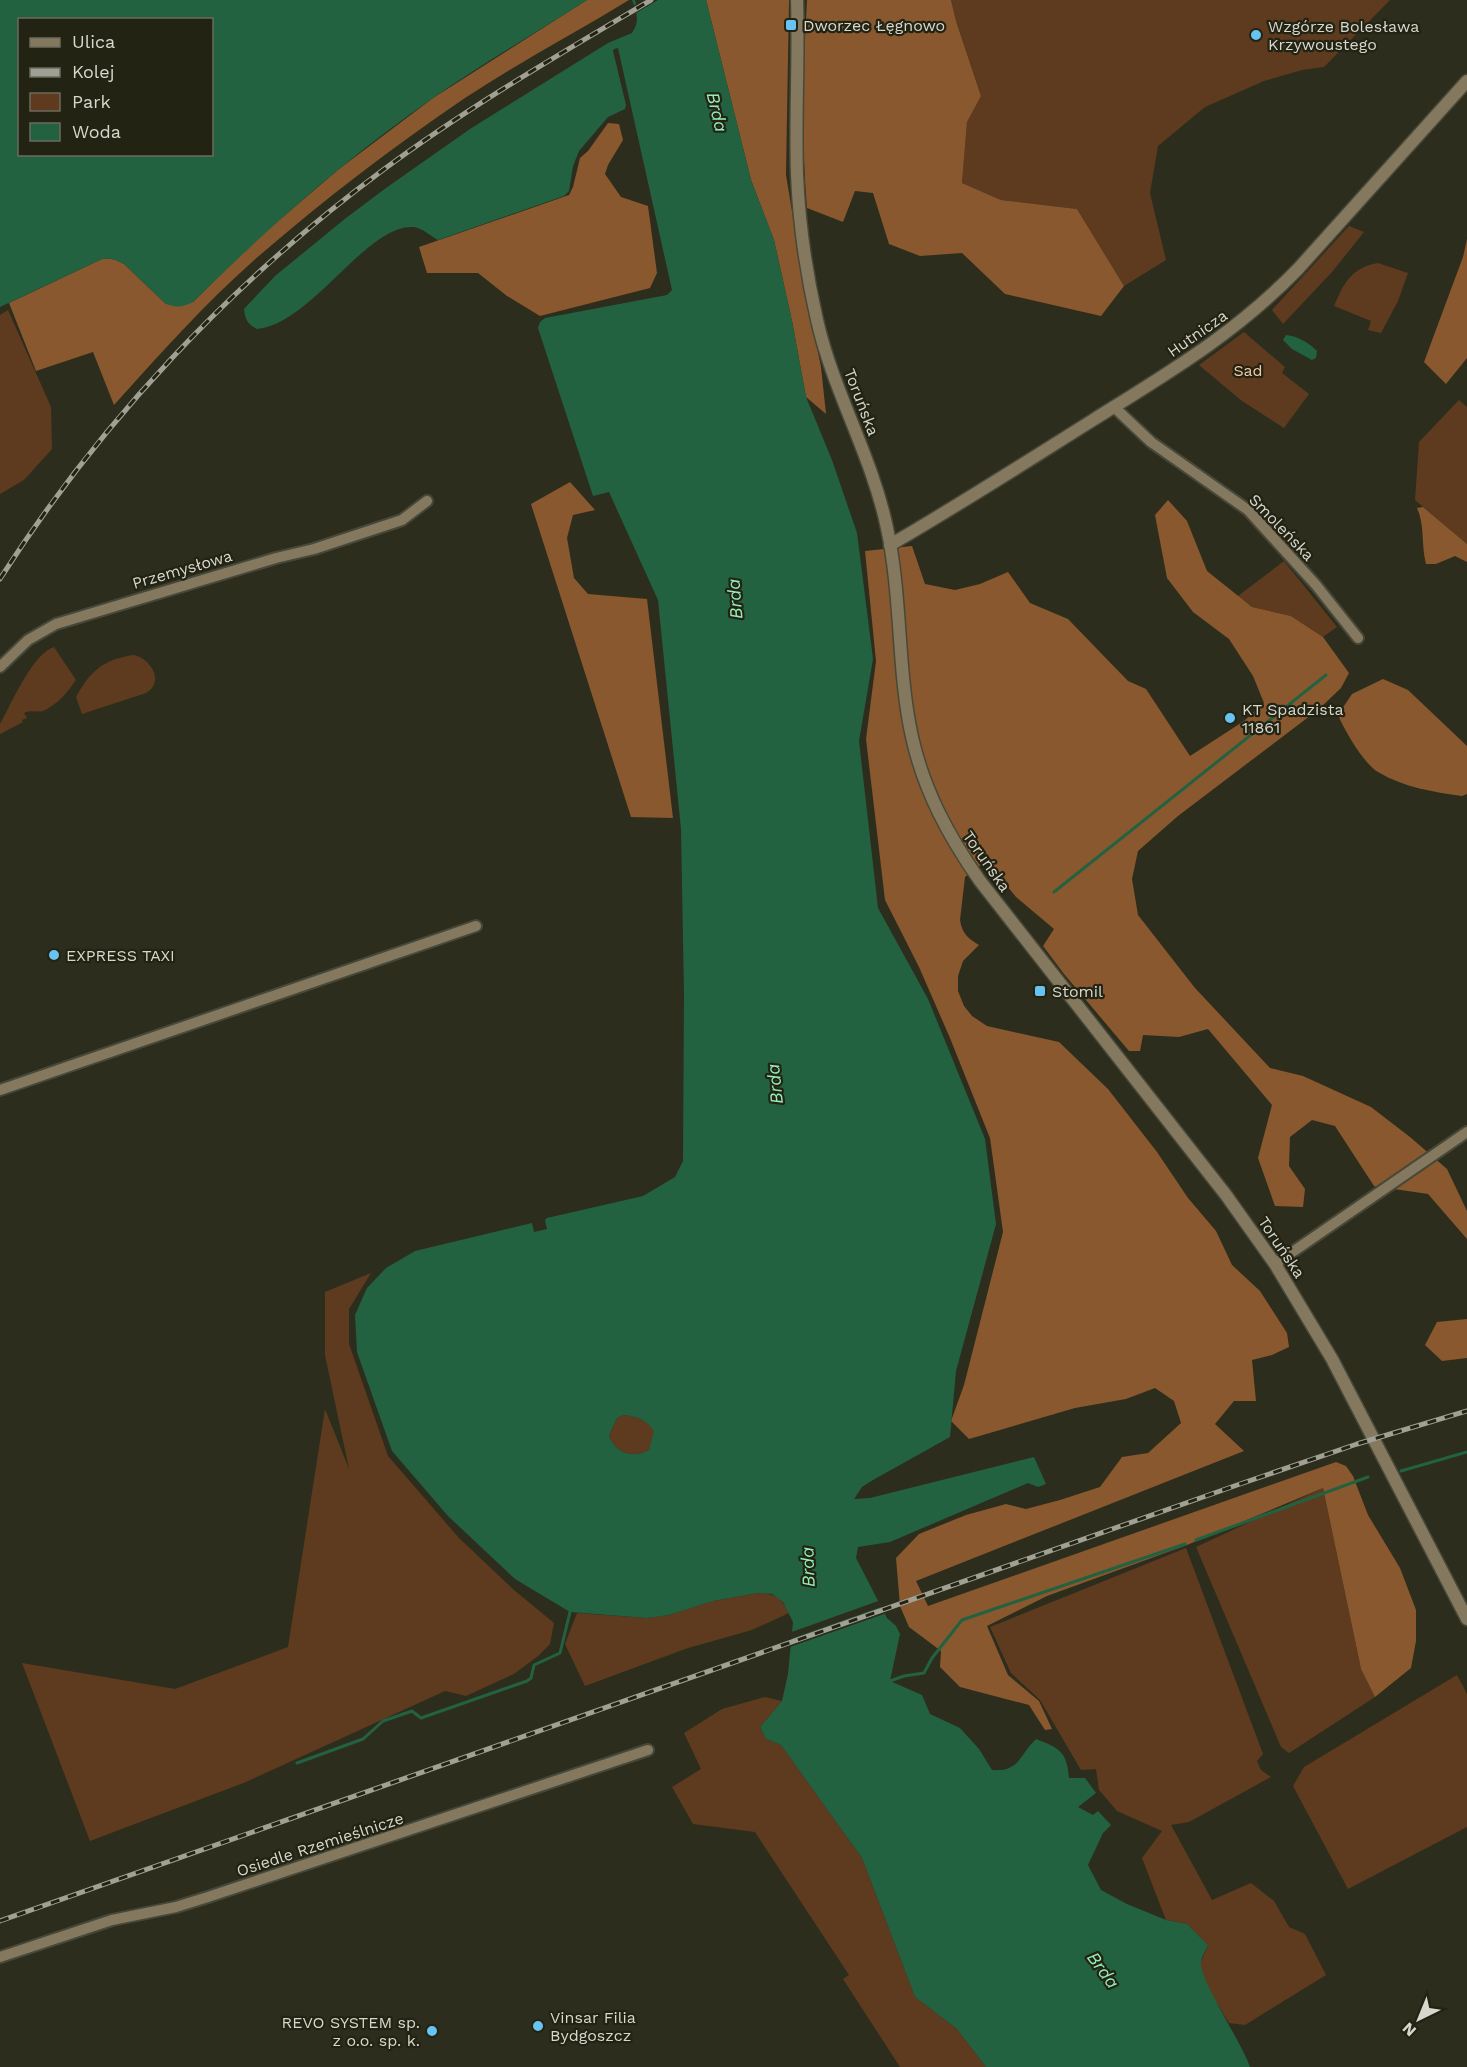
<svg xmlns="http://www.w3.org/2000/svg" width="1467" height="2067" viewBox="0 0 1467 2067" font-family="'Work Sans',sans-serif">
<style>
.green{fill:#5e3b1e}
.forest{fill:#89582e}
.water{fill:#226241;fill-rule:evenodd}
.pier{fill:#2d2d1d}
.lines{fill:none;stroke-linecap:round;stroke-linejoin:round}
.stream{stroke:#226241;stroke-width:3}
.minor-casing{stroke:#484839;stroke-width:14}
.tertiary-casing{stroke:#484839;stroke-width:15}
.minor{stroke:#84785f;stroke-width:10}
.tertiary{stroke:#84785f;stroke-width:12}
.rail-casing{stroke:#a0a094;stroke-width:5}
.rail{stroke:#232314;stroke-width:3;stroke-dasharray:9;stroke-linecap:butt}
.poi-dot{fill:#67c4f0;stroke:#232314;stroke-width:2}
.labels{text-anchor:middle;stroke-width:4.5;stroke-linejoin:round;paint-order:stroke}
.poi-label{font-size:16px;fill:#d7d7cd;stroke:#232314;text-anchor:start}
.street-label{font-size:16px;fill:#d7d7cd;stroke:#232314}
.park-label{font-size:16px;fill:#f6c9a6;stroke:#232314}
.water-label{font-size:18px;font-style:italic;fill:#92edb7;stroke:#232314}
</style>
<rect width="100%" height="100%" fill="#2d2d1d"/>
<g class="green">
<path d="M951,0H1390L1324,67L1302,70L1264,81L1205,107L1158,146L1150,193L1166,260L1124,286L1077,209L1001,200L962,183L967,122L981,96L956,21Z"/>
<path d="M1349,226L1364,232L1332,272L1283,324L1272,310Z"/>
<path d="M1378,263L1408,273L1398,301L1381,333L1368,330L1371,321L1334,306C1344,283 1351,268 1378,263Z"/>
<path d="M8,310L51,407L52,449L24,480L0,494V315Z"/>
<path d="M1244,332L1285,367L1282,373L1309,394L1284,428L1242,401L1199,365Z"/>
<path d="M1459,400L1467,407V544L1415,500L1419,442Z"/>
<path d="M1284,561L1337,627L1323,637L1291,616L1252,607L1238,596Z"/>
<path d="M54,647L76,680C67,693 58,704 43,711C37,713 31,709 24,713L27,718L22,720L23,722L0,734V724C12,703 32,654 54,647Z"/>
<path d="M134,655C151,659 165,682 146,693L82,714L76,697C90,671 104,659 134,655Z"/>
<path d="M371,1273L349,1309V1344L388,1456L459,1538L514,1590L554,1623L550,1644L538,1656L514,1674L466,1696L445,1691L246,1782L90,1841L22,1663L175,1689L288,1647L325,1409L349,1469L325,1355V1292Z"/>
<path d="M623,1415C636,1416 647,1420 655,1431L649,1450C634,1459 614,1453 609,1435L617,1418Z"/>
<path d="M1323,1488L1361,1669L1375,1697L1289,1753L1281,1747L1196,1547Z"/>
<path d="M1186,1548L1263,1754L1257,1761L1261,1770L1271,1777L1189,1822L1171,1825L1212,1900L1251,1883L1274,1901L1289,1927L1305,1934L1326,1975L1245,2025L1229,2023L1206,1985L1200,1964L1208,1945L1187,1924L1166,1920L1142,1858L1162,1831L1117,1811L1099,1790L1096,1769L1081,1770L1040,1700L1011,1673L990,1627Z"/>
<path d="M758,1593C775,1594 781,1597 789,1613L752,1630L688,1648L585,1686L565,1644L577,1613L647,1618L669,1615L713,1601Z"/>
<path d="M1457,1675L1467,1694V1827L1348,1889L1293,1786L1304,1767Z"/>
<path d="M765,1697L782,1701L760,1727L766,1739L781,1745L862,1858L915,1997L957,2029L986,2067H900L843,1979L849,1975L755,1832L693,1824L672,1787L701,1769L684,1733L722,1709Z"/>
</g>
<g class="forest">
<path d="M587,0H629C575,33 518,63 465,98C394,146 325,199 260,255C207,301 161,353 114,405L93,352L36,371L9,303L102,259C111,258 116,259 124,264L166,304L193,302L257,239L339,169L433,98Z"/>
<path d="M706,0H789L786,175L806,295L821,367L826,414L806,397L792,321L774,240L751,180Z"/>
<path d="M807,0H951L956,21L981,96L967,122L962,183L1001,200L1077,209L1124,286L1101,316L1005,294L962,253L920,256L889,244L873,193L855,191L843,222L807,208C801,138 803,70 807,0Z"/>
<path d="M608,123L619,124L623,140L608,165L605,174L621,197L648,206L657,273L650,288L540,316L507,296L478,273H427L419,247L569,195L573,187L580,158L588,151Z"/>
<path d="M1467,239V358L1446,384L1424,362L1463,257Z"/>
<path d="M570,482L595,510L573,515L567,538L574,578L588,594L647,599L673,818L631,817L531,504Z"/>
<path d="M1168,500L1187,521L1207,571L1252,607L1291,616L1323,637L1349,673L1341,688L1319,709L1178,816L1138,851L1132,879L1138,915L1195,988L1270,1068L1303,1076L1371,1107L1410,1137L1447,1169L1467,1211V1239L1428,1194L1374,1186L1335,1126L1312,1120L1290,1137L1289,1166L1305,1189L1303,1207L1275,1206L1258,1158L1272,1105L1208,1029L1179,1037L1143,1035L1140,1051H1129L1064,974L1043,946L1054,929L1016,897L1003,881L982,864L965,877L960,920C962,934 969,939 979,945L963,961L958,976V991L964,1006L972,1016L987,1026L1059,1042L1108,1089L1157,1152L1188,1198L1216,1231L1232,1265L1260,1291L1287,1333L1289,1347L1272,1355L1252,1360L1256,1401H1234L1215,1424L1244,1451L916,1581L928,1606L1336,1462L1346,1466L1353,1476L1368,1515L1400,1568L1416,1610V1641L1411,1668L1375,1697L1361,1669L1323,1488L1187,1545L1047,1596L987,1626L1008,1675L1039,1701L1052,1729L1045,1730L1029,1705L960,1687L940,1667L941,1651L909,1627L900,1606L896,1558L919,1534L966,1515L1006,1504L1026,1509L1060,1500L1100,1487L1122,1457L1148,1453L1181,1423L1174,1401L1155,1388L1126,1399L1075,1408L969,1439L951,1421L964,1385L1003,1232L990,1138L950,1038L919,967L885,900L866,739L876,661L865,551L912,546L925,584L955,590L980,584L1008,572L1030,603L1068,619L1128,681L1146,689L1190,756L1244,721L1264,703L1253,676L1229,639L1193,612L1167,578L1155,515Z"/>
<path d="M1423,507L1467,544V562L1455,556L1436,564H1426C1421,545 1425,525 1417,508Z"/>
<path d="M1383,679L1408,690L1467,746V794L1462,796C1433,792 1403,787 1378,772C1363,763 1345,731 1338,715L1352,694Z"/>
<path d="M1467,1319V1358L1442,1361L1425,1345L1437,1322Z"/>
</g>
<g class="water">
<path d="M0,0H587C536,33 483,63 433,98C346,158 268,228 193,302C183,307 177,308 166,304L124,264C116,259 111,258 102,259L0,307ZM20,20H212V154H20Z"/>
<path d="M632,0H706L751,180L774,240L792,321L806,397L832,460L857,533L873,659L859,741L878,908L928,999L985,1139L996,1224L956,1371L950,1437L873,1480L862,1487L854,1499L870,1498L1034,1457L1046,1484L1038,1487L1028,1483L890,1542L858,1547L856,1558L887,1618L896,1626L900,1634L890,1681L922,1695L930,1714L960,1728L979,1749L992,1770C1020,1772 1019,1755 1036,1739C1060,1748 1067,1752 1069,1778H1085L1096,1793L1078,1807L1093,1815L1098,1811L1111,1825L1103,1833L1088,1865L1101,1890L1127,1904L1166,1920L1187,1924L1208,1945C1206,1950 1202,1956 1201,1962C1198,1977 1243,2045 1250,2067H986L957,2029L915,1997L862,1858L781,1745L766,1739L760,1727L782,1701L788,1674L793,1622L783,1602L772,1594L758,1593L713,1601L669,1615L647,1618L570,1612L515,1579L448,1516L392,1451L357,1352L355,1315L367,1288L386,1268L415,1251L532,1223L534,1232L547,1229L545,1220L547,1218L643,1196L675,1177L683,1161L684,994L681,829L658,600L609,492L593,496L538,328L540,322L545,318L667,295L672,290L618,48L614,49L613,51L626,105L625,109L608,117L579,151L573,166L569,191L564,196L438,240C431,236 422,228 414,227C367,223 312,324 257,329C248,324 245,320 244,309L275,276L346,218L386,188L470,129L608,43L632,33C640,21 637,13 632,0ZM623,1415C636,1416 647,1420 654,1431L649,1450C634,1459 614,1453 609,1435L617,1418Z"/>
<path d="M1286,335C1298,336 1309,343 1317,351L1316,358L1312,360L1292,349L1283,340Z"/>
</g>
<g class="pier">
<path d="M635,0H658L636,13L634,6L636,4Z"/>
<path d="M881,1600L884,1606L788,1640L789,1633Z"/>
<path d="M884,1607L887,1613L787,1648L788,1641Z"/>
</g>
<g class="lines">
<g class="stream">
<path d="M1054,892L1326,675"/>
<path d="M1401,1471L1467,1452"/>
<path d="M1196,1540L1368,1477"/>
<path d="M890,1681L904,1676L924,1673L932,1658L962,1620L1185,1544"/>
<path d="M297,1763L363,1739L383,1721L412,1711L421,1718L527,1681L531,1678L534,1665L560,1653L570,1612"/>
</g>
<defs>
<g id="minor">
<path d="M1114,407L1151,442L1248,510L1316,585L1358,638"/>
<path d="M0,667L28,640L56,624L276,558L314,549L402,520L427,501"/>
<path d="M0,1090L476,926"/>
<path d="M1275,1264L1467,1132"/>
<path d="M0,1957L112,1920L176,1907L208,1897L648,1750"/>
</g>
<g id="tertiary">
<path d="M797,0C799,58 795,116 797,174C799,223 806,272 817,320C833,391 872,456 887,528C902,597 897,669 912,737C924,791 949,837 980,881L1226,1195L1275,1264L1332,1359L1467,1619"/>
<path d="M890,545C959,505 1026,462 1093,420C1168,373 1235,334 1298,269L1467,81"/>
</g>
</defs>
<use href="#minor" class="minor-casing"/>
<use href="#tertiary" class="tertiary-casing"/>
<use href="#minor" class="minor"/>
<use href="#tertiary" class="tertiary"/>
<defs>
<g id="rail">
<path d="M0,579C100,422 233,281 383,170C468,107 560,54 651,0"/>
<path d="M0,1921L1240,1484L1357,1444L1467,1411"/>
</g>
</defs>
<use href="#rail" class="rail-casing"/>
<use href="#rail" class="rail"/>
</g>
<g class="poi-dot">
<rect x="785" y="19" width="12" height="12" rx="3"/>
<circle cx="1256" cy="35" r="6"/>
<circle cx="1230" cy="718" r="6"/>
<circle cx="54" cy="955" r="6"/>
<rect x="1034" y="985" width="12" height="12" rx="3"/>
<circle cx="538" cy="2026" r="6"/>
<circle cx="432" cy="2031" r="6"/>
</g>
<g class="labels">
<g class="poi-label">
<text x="803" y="31">Dworzec Łęgnowo</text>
<text x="1268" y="32">Wzgórze Bolesława<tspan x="1268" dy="18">Krzywoustego</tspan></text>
<text x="1242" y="715">KT Spadzista<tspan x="1242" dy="18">11861</tspan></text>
<text x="66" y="961">EXPRESS TAXI</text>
<text x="1052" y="997">Stomil</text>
<text x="550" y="2023">Vinsar Filia<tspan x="550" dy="18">Bydgoszcz</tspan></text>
<text x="420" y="2028" text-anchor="end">REVO SYSTEM sp.<tspan x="420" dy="18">z o.o. sp. k.</tspan></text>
</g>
<g class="street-label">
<text transform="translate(1197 333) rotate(-35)" y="6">Hutnicza</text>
<text transform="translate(862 402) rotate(69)" y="6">Toruńska</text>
<text transform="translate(1282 527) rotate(46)" y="6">Smoleńska</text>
<text transform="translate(182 569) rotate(-16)" y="6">Przemysłowa</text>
<text transform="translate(987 861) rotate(55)" y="6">Toruńska</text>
<text transform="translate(1282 1247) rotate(56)" y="6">Toruńska</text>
<text transform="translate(320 1844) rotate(-18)" y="6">Osiedle Rzemieślnicze</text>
</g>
<g class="park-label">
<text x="1248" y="376">Sad</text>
</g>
<g class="water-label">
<text transform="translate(717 112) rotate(77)" y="6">Brda</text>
<text transform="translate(735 599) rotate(-94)" y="6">Brda</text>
<text transform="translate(775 1084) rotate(-96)" y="6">Brda</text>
<text transform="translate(808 1567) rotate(-92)" y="6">Brda</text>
<text transform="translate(1103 1970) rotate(54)" y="6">Brda</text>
</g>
</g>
<rect x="18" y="18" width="195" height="138" fill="#232314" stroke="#6b6b5e" stroke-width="1.5"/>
<rect x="30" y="38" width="30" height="9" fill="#84785f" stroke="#6b6b5e" stroke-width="1.5"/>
<text x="72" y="48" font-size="18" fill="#d7d7cd">Ulica</text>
<rect x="30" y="68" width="30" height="9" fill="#a0a094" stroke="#6b6b5e" stroke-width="1.5"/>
<text x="72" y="78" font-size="18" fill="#d7d7cd">Kolej</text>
<rect x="30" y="93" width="30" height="18" fill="#5e3b1e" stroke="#6b6b5e" stroke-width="1.5"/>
<text x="72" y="108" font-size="18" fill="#d7d7cd">Park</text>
<rect x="30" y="123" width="30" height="18" fill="#226241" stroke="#6b6b5e" stroke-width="1.5"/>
<text x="72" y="138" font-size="18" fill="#d7d7cd">Woda</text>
<g transform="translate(1419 2019) rotate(223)" stroke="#232314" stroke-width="4.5" paint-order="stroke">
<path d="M0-4.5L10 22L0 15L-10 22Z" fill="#d7d7cd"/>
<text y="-9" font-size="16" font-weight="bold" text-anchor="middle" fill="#d7d7cd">N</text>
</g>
</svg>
